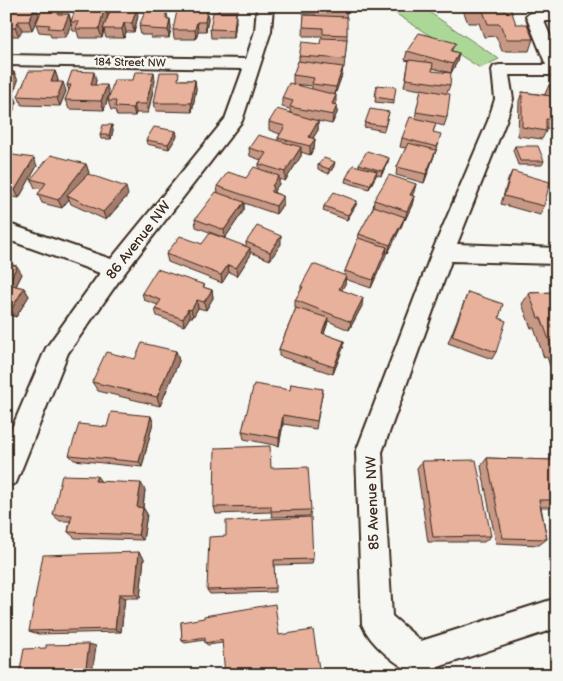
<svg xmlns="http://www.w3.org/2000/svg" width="563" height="681" viewBox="0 0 563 681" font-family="'Balsamiq Sans',sans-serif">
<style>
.green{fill:#acd897;stroke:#74815a}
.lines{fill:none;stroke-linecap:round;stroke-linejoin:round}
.minor-casing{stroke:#3b2a1e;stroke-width:4}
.minor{fill:#f6f6f2;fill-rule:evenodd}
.wall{fill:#c79886;stroke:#3b2a1e}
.shaded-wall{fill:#a27c6d;stroke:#3b2a1e}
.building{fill:#e7b19c;stroke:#3b2a1e}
.labels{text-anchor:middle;stroke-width:4.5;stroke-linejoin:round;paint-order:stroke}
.far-street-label{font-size:11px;fill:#3b2a1e;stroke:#f6f6f2}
.street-label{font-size:14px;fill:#3b2a1e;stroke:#f6f6f2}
</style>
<rect width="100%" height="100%" fill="#f6f6f2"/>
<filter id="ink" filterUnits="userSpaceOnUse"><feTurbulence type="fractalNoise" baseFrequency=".02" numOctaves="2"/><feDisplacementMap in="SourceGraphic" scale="10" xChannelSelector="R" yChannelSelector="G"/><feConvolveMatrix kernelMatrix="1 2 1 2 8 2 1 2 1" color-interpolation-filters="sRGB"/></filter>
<g filter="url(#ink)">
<path class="green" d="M384,6H420L499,59L480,68Z"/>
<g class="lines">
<defs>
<g id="minor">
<path d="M257,6H273L271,31L242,121L123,275L68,353L16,483L6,487V442L46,348L100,273L6,239V223L111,259L225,119L243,69L6,65V55L246,59L255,31Z"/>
<path d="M534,11H557V21H544L557,52V75H509L513,99L506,121L457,244L557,248V264L451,261L382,452L392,616L421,641L557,598V628L417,674C397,666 370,644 362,624L356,452L432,252L488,121L495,99L492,70L494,66L500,65H546L526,16Z"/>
</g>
</defs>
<use href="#minor" class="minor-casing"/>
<use href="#minor" class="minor"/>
</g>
<g class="wall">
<path d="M6,6L8,11L39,15L32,30H22L19,36H6Z"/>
<path d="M197,6V8L207,11L208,19L206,31H198L196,39H174L173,30Z"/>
<rect x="218" y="6" width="20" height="5"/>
<path d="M303,6H346L347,39L344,68H342V75L335,94V104L337,105V113L332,124L318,121V130L313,138L315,139L314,148L310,155L301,152V156L285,181L279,179V184L274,191L275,193L283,196V204L276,214L244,203V210L225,238L196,227L195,219L218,193L217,186L246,178L259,169V164L261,160L250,156L249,148L278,140V138L280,134L269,130V122L290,113V109L282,107V98L312,89V86L293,84V75L299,61V56L320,44L322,38V36H303L304,15L316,16L315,14H303Z"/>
<path d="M450,6H496L498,11L516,24L533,39L529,51H502L496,36L484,37L479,23H468L463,10H452Z"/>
<path d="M166,7L168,19H170L171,28L169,38H151V35H141L139,26Z"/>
<path d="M60,9L62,14H69L71,21L108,14L105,25L138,16L134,32H126L124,38H106L104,30L102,38H79L77,31H73L71,24L66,37H51L50,33L39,32L36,24Z"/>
<path d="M236,21L234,38H211L210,29Z"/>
<path d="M407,51L454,52L459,53L457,62L451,73L432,68V71L450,85L447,93V117L444,126L436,124L433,132L439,143L424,183L396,175L397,167L406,148L400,147L402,138L415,118L421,90L404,87L409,61L405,60Z"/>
<path d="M6,69H8L9,72H14L18,81L13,93L17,102L11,117H6Z"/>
<path d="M55,71L58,80V82L66,91L60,106L22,105L18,96Z"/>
<path d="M96,80L95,85L109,94L104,110L69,109L65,100L69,91L67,85Z"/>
<path d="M181,80H195L196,89L192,112L156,111L154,103Z"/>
<path d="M155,81L148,113H136L135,116H117L115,110H111L108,101Z"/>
<path d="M557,84V123L554,129L546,128V131L542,139L518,136L519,101L522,92L546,95L545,94L549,85Z"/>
<path d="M377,85L394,100V104L375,102Z"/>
<path d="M389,112L384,131L364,127L365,123Z"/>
<path d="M113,130L111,139H101L100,135Z"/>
<path d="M176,131L177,136L169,149L147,144L146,140Z"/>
<path d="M515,146L544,161L542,165H518L513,150Z"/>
<path d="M6,154L37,166L19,198L6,196Z"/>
<path d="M388,162L381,176L376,174L369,189L345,182L346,178L359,166V164Z"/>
<path d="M86,164L89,173L88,174L128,195L106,220L71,204L69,199L62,208L42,203L38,194L42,189L35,188L31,179Z"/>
<path d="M318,165L334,166L329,174L318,169Z"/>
<path d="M512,171L544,206L540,215L501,204L508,180Z"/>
<path d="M416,184L412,196H414L412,205L405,220L404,219L402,225L388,253L386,252L371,288L345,279V284L341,290L362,306L349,330L328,321L327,325L324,334L344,341L343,348L333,374L279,356V349L296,308H295V300L301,290V286L344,276L345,271L358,238L359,234L373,209L374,200Z"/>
<path d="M557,198V206L554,205Z"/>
<path d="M357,201L356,205L347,220L323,211L324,206Z"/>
<path d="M246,242L281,244L270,260L250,252V256L237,276L229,272L222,283L168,262L166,254L202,244L246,246Z"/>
<path d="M6,263L22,274L16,286L24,288L29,296L16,317L6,314Z"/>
<path d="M206,288L212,290L213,298L206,310L198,308L193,317H190L184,326L157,316L155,309L158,305L144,300L142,293Z"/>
<path d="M468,292L499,318L496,352L492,359L448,343Z"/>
<path d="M557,292V366H550L547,357L544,358L534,328H531L522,304L529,293Z"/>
<path d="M176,351L179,361L160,406L98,391L92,382L135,359Z"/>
<path d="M323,389L316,429L283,424L279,446L244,439L242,431L290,390Z"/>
<path d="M151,416L153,422L142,467L74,460L69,455L107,427Z"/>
<path d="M557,452V504L553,507H541L547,539L539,545L496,543L481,466L487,458L550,460V458Z"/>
<path d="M422,461L491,536L484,542H428L417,468Z"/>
<path d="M271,468L311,510L310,516L272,517L271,512L216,514L214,507Z"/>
<path d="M101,482L145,490L143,507L147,514L143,540L75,538L68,532L70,521H60L53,515Z"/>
<path d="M226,536L313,559L312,564L274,565L275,592L210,594L207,590Z"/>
<path d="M139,552L144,558L140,598H125L121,632L38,634L29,631Z"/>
<path d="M181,622L279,635L320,675L222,643L208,645L205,643V640L185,643L182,641Z"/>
</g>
<g class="shaded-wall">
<path d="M36,6L39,15L32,30L29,21Z"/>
<path d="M105,6L108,14L102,38L99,29Z"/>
<path d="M137,8L138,16L134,32L132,23Z"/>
<path d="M207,11L208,19L206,31L205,22Z"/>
<path d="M236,12V21L234,38V30Z"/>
<path d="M69,14L71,24L66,37L63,29Z"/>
<path d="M170,19L171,28L169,38L168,30Z"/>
<path d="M18,21L22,30L19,36L15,28Z"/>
<path d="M197,22L198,31L196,39L195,30Z"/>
<path d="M124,23L126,32L124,38L122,29Z"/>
<path d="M459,53L457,62L451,73L453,64Z"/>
<path d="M343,67L342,75L335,95L336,87Z"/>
<path d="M8,69L12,78L14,72L18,81L12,96L8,87L7,72Z"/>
<path d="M55,71L58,80L54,91L51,82Z"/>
<path d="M94,72L96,80L94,93L91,85Z"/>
<path d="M154,72L155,81L148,113L146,104Z"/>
<path d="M195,80L196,89L192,112L191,103Z"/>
<path d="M63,82L66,91L60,106L57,98Z"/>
<path d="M107,85L109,94L104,110L101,101Z"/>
<path d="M13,93L17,102L11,117L7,108Z"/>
<path d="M336,95V103L332,113V104Z"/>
<path d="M134,104L136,113L135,116L133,108Z"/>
<path d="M337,105V113L332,124L333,115Z"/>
<path d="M318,121V130L308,146L309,137Z"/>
<path d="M112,125L113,130L111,139L109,135Z"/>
<path d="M176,131L177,136L169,149L168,144Z"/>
<path d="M315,139L314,148L310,155V146Z"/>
<path d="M301,147V156L285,181V172Z"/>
<path d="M436,150L433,158L424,183L426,174Z"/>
<path d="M34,158L37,166L19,198L15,190Z"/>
<path d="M389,158L388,162L381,176L382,171Z"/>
<path d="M335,162L334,166L329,174V169Z"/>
<path d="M86,164L89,173L70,197L67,195L69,199L62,208L58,200Z"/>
<path d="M377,171L376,176L369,189L370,185Z"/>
<path d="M279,176V184L274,191L275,196L271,201L272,186Z"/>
<path d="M416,184L414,192L408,203L410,195Z"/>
<path d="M126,187L128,195L106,220L103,212Z"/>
<path d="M283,196V204L276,214V206Z"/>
<path d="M414,196L412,205L405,220L407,211Z"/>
<path d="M357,201L356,205L347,220L348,215Z"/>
<path d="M244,202V210L225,238L224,230Z"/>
<path d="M405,217L402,225L388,253L390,245Z"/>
<path d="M281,236V244L270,260V252Z"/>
<path d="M387,247L386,255L371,288L373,280Z"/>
<path d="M250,248V256L237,276L236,268Z"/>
<path d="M228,265L229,272L222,283L221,275Z"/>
<path d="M17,266L22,274L13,292L8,284Z"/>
<path d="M346,276L345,284L338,297L339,289Z"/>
<path d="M24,288L29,296L16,317L11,310Z"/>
<path d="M212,290L213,298L206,310L204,302Z"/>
<path d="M363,298L362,306L349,330L351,322Z"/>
<path d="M197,300L198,308L193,317L191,310Z"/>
<path d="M188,309L190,317L184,326L183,319Z"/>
<path d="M328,318L327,325L321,341L322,333Z"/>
<path d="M6,325L9,328L6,333Z"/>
<path d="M344,341L343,348L333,374L334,367Z"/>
<path d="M176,351L179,361L160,406L157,397Z"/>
<path d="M283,415V424L279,446V438Z"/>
<path d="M151,416L153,422L142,467L139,462Z"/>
<path d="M97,476L102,483L95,481Z"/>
<path d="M141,483L145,490L142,514L137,507Z"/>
<path d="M143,508L147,514L143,540L138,535Z"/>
<path d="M139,552L144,558L140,598L135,594Z"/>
<path d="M119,594L125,598L121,632L115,629Z"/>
<path d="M89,644L96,646L92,675H85Z"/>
</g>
<g class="building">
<path d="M36,6L29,21H18L15,28H6V15L11,7Z"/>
<path d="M76,6H105L99,29H76L79,22H71Z"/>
<path d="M150,6H164L166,7V19H170L168,30L150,29V27L139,26L147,7Z"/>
<path d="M178,6H196V7L207,11L205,22H197L195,30H173Z"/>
<rect x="316" y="6" width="30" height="5"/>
<path d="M469,6H496L498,11L511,10L516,24H527L533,39H506L500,24H488L483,11H471Z"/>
<path d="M137,8L132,23H124L122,29H103L111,9Z"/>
<path d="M42,9H60L58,14H69L63,29L48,28L50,25L36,24Z"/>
<path d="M213,12H236L234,30L210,29Z"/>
<path d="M304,15L347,17V35L323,34V28L303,27Z"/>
<path d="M419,33L456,43L451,51L459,53L453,64L407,51Z"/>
<path d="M321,38L347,39L345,59L299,56L302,42L320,44Z"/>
<path d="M409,60L433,63L432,71L451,73L450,85L406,79Z"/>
<path d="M298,61L343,67L336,87L312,84L314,78L293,75Z"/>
<path d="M6,69H8L7,72H14L8,87H6Z"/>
<path d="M29,71H55L51,82H63L57,98L18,96Z"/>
<path d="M72,71L94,72L91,85H107L101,101L65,100L71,85H67Z"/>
<path d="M135,72H154L146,104H134L133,108L115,107L116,101H108L114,80H133Z"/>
<path d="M160,72H179L178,80H195L191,103H154Z"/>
<path d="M289,83L336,95L332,104L337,105L333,115L290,107L293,101L282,98Z"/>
<path d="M557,84V105L549,85Z"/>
<path d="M377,85L396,87L394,100L375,97Z"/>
<path d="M421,89L450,94L447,117L416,112Z"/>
<path d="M522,92L551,96V114L557,115V120L546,119V131L522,127Z"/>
<path d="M6,93H13L7,108H6Z"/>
<path d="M277,109L318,121L309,137L315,139L310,146L278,138L285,126L269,122Z"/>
<path d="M370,109L389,112L385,126L365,123Z"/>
<path d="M410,117L436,123L433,132L441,134L437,147L402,138Z"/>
<path d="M103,125H112L109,135H100Z"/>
<path d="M154,127L176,131L168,144L146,140Z"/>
<path d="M258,135L301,147L285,172L259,164L266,153L249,148Z"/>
<path d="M408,143L436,150L426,174L397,167Z"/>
<path d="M515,146H538L544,161H520Z"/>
<path d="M367,151L389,158L382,171L359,164Z"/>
<path d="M6,154L34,158L15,190L6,189Z"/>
<path d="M51,155L86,164L58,200L38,194L46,183L31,179Z"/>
<path d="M324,158L335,162L329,169L318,165Z"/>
<path d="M353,165L377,171L370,185L346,178Z"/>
<path d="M254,167L279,176L272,186L274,187L271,192L283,196L276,206L217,186L228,172L246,178Z"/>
<path d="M512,171L550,182L544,206L504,196Z"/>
<path d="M88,174L126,187L103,212L67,195Z"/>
<path d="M389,175L416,184L410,195L414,196L407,211L374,200Z"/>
<path d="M216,192L244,202L224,230L195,219Z"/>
<path d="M334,192L357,201L348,215L324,206Z"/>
<path d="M374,206L405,217L390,245L359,234Z"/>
<path d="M257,226L281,236L270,252L246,242Z"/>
<path d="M210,233L250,248L236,268L228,265L221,275L166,254L180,236L202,244Z"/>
<path d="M358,238L387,247L373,280L345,271Z"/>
<path d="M6,263L17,266L8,284L24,288L11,310L6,308Z"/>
<path d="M313,264L346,276L339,289L363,298L351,322L295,300L303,287L301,286Z"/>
<path d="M157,269L205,285L203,287L212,290L204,302L197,300L191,310L188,309L183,319L155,309L161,300L142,293Z"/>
<path d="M468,292L503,304L499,318L506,321L496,352L452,336Z"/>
<path d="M557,292V353L555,348H552L541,318H538L529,293Z"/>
<path d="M296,308L328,318L322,333L344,341L334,367L279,349Z"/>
<path d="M142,343L176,351L157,397L92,382L106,352L135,359Z"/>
<path d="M254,384L290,390L291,384L323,389L317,421L283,415L279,438L242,431Z"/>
<path d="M111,412L151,416L139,462L69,455L79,424L107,427Z"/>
<path d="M270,446L271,468L308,467L311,510L271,511V506L214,507L215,448Z"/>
<path d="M487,458L553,460L557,478V500H539L547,539L503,538Z"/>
<path d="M476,460L491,536L433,537L422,461Z"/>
<path d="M62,475L97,476L95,481L141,483L137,507L143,508L138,535L68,532L72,515H53Z"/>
<path d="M311,517L313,559L274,560L275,588L207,590L209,537L226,536V521Z"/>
<path d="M139,552L135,594H119L115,629L29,631L43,555Z"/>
<path d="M275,604L279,635L313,630L320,675H225L222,640L205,643V637L182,641L181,622L204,618V616Z"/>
<path d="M89,644L85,675H19L24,649L46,648V645Z"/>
</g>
</g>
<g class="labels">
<g class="far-street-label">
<text transform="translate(130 62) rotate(1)" y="4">184 Street NW</text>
</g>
<g class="street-label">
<text transform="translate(138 240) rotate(-52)" y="5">86 Avenue NW</text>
<text transform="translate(372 503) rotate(-92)" y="5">85 Avenue NW</text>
</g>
</g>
<rect width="563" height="681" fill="none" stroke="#f6f6f2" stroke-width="25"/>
<rect x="12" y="12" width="538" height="656" fill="none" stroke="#3b2a1e" stroke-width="2" filter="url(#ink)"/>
</svg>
